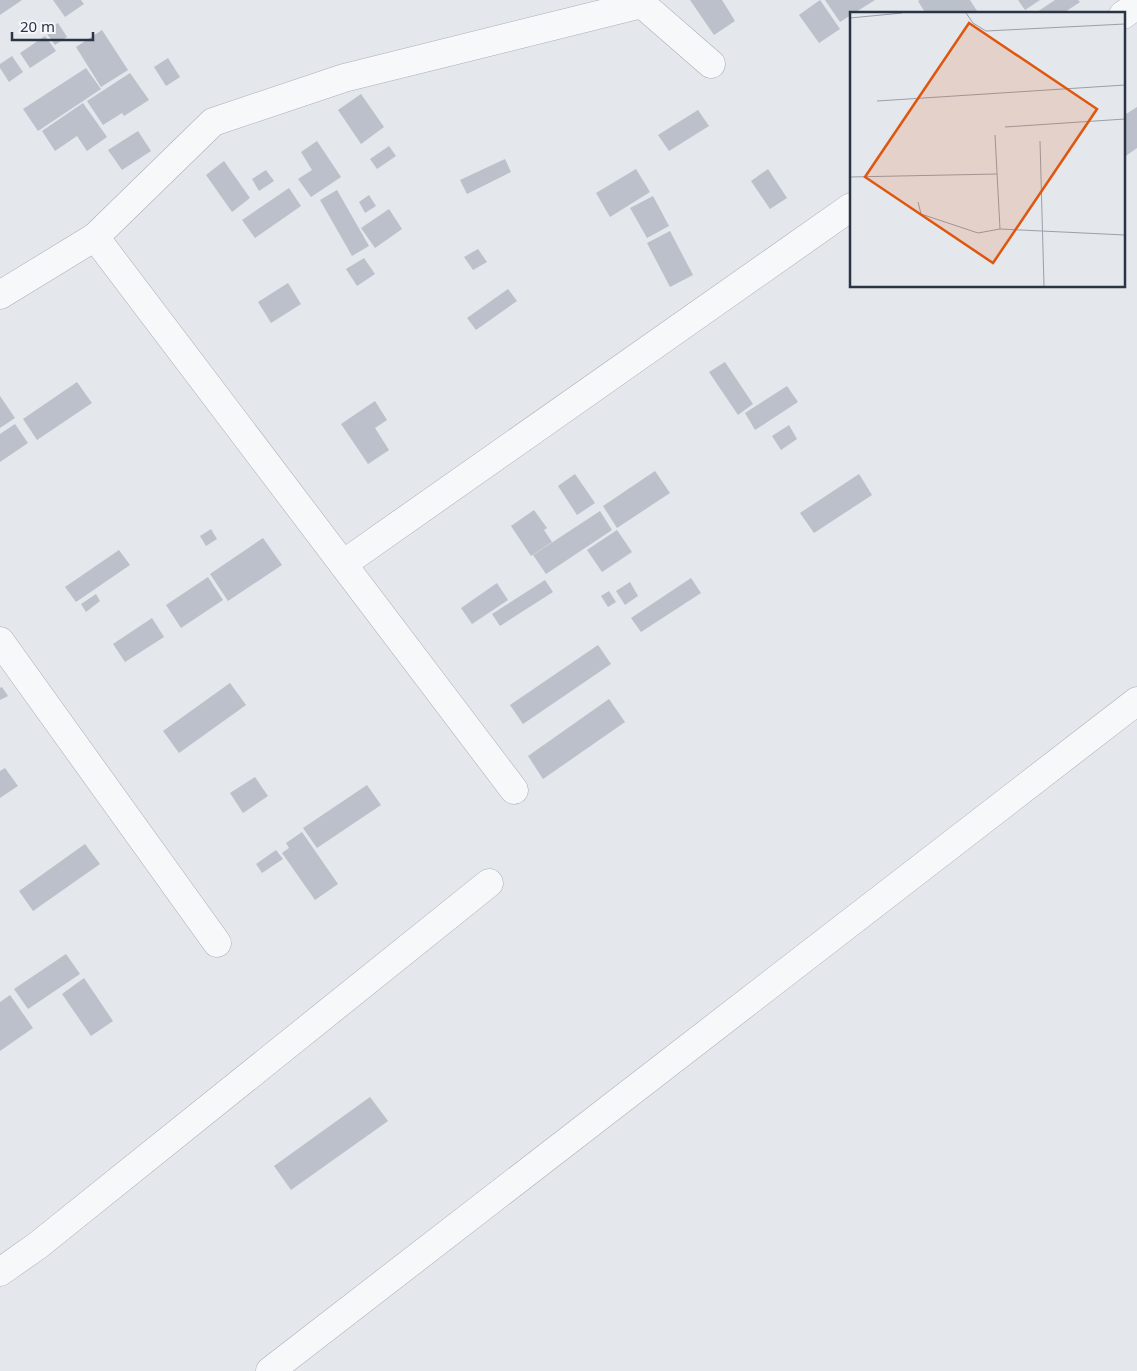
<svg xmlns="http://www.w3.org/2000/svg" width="1137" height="1371" viewBox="0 0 1137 1371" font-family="'Noto Sans',sans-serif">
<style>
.building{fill:#bbc0ca}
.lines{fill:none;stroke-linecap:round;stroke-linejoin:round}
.minor-casing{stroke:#a9aeb7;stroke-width:29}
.minor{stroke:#f7f8fa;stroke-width:28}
.inset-road{fill:none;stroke:#9a9fa9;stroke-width:1}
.view{fill:#df570f;fill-opacity:0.15;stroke:#df570f;stroke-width:2.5}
.inset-edge{fill:none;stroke:#2b3445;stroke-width:2.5}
</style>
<rect width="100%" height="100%" fill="#e4e7ec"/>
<g class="building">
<path d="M0,0H22L0,15Z"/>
<path d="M53,0H81L84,4L65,17Z"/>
<path d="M690,0H722L735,21L714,35Z"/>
<path d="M820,0L840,29L819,43L799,15Z"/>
<path d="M825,0H875L840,22Z"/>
<path d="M920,0H970L979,14H926L918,1Z"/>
<path d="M1018,0H1040L1025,10Z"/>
<path d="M1055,0H1078L1080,2L1062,14H1034Z"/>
<path d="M58,23L67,37L55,45L45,31Z"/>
<path d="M102,30L128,70L101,87L76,47Z"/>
<path d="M45,36L56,51L30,68L20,53Z"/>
<path d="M12,56L23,72L9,82L0,68V64Z"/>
<path d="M168,58L180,77L166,86L154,67Z"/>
<path d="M86,68L101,89L38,131L23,109Z"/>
<path d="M130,73L149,100L124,116L122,113L103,125L87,101Z"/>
<path d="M361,94L384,127L361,144L338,110Z"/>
<path d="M83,103L107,137L87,151L77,136L55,151L42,131Z"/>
<path d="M1137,107V148L1123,158V116Z"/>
<path d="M698,110L709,126L669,151L658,135Z"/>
<path d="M138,131L151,151L122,170L108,150Z"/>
<path d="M317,141L341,177L311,197L298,179L312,170L301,152Z"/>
<path d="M389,146L396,156L377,169L370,159Z"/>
<path d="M505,159L511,172L467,194L460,180Z"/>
<path d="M224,161L250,198L232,212L206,175Z"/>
<path d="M636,169L650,192L610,217L596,193Z"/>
<path d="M768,169L787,198L770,209L751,181Z"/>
<path d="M266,170L274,181L259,191L252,179Z"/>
<path d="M289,188L301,206L255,238L242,220Z"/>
<path d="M337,190L369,246L352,256L320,200Z"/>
<path d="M369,195L376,206L365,213L359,202Z"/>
<path d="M653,196L669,226L647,238L630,208Z"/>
<path d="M389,209L402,229L375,248L361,228Z"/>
<path d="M670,231L693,275L670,287L647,243Z"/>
<path d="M478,249L487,262L473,270L464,257Z"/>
<path d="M364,258L375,274L357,286L346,269Z"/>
<path d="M288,283L301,304L271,323L258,302Z"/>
<path d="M508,289L517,301L476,330L467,318Z"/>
<path d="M725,362L753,404L738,415L709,372Z"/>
<path d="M77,382L92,403L37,440L23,419Z"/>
<path d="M787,386L798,402L755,430L745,413Z"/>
<path d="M0,396L15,418L0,428Z"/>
<path d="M375,401L387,420L375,428L389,450L368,464L341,424Z"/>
<path d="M15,424L28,443L0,462V434Z"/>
<path d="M789,425L797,439L781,450L772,436Z"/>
<path d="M655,471L670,493L617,528L603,506Z"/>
<path d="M575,474L595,503L577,515L558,486Z"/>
<path d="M859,474L872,495L814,533L800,513Z"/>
<path d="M534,510L547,528L544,530L552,542L531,556L511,526Z"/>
<path d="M600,511L612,530L546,574L533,555Z"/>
<path d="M211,529L217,539L206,546L200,536Z"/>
<path d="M617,530L632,552L602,572L587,550Z"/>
<path d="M263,538L282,565L228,601L210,574Z"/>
<path d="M119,550L130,565L76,602L65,587Z"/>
<path d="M208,577L223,600L181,628L166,605Z"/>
<path d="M691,578L701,593L641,632L631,618Z"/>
<path d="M545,580L553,592L500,626L492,614Z"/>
<path d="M630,582L638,596L625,605L616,591Z"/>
<path d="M497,583L508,600L472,624L461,608Z"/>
<path d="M609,591L616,602L608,607L601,596Z"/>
<path d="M96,594L100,601L86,612L81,604Z"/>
<path d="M152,618L164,637L125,662L113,644Z"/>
<path d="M598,645L611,664L523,724L510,705Z"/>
<path d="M230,683L246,705L179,753L163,731Z"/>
<path d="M2,687L8,696L0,700V688Z"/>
<path d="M609,699L625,722L543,779L528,756Z"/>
<path d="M5,768L18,786L0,798V771Z"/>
<path d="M255,777L268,796L243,813L230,793Z"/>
<path d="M367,785L381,805L317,848L303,828Z"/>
<path d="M302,832L338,884L315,900L282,853L289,848L286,843Z"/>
<path d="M85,844L100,864L33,911L19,891Z"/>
<path d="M276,850L283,859L262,873L256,864Z"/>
<path d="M66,954L80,974L28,1009L14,989Z"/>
<path d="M84,978L113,1021L91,1036L62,994Z"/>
<path d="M10,995L33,1028L0,1051V1002Z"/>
<path d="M370,1097L388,1121L291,1190L274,1166Z"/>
</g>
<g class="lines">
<defs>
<g id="minor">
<path d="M1123,15L1137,5"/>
<path d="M95,237L514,790"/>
<path d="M0,295L95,237L213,122L344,78L642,4L711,64"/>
<path d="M343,564L851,207"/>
<path d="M0,641L217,943"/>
<path d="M0,1272L37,1246L489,883"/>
<path d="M270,1371L1137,701"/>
</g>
</defs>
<use href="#minor" class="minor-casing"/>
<use href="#minor" class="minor"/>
</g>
<g transform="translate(850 12)">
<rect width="275" height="275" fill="#e4e7ec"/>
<path class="inset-road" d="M116,1L123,11L136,19L275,12M0,6L52,1M27,89L275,73M155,115L275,107M145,123L150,217M190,129L194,274M0,165L147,162M68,190L71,202L128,221L150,217L275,223"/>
<path class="view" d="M119,11L247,97L143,251L15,165Z"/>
<rect width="275" height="275" class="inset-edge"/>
</g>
<path d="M12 32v8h81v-8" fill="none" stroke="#2b3445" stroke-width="2.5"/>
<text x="20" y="32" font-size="15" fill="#2b3445" stroke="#f4f6f9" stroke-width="4" paint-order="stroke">20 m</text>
</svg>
